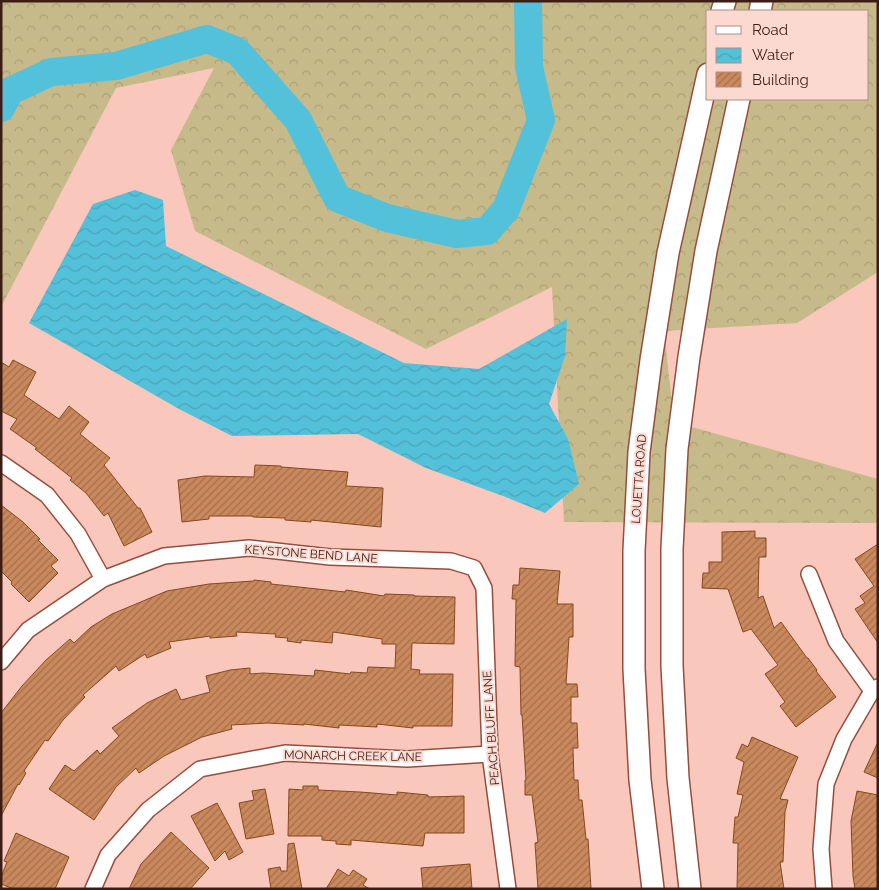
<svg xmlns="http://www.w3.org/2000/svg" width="879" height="890" viewBox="0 0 879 890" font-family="Raleway,sans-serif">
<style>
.forest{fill:url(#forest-crowns);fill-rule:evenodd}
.water{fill:url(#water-waves)}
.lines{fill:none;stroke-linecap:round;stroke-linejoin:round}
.river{stroke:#53c1d9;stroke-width:28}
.building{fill:url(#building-hatch);stroke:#84491b}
.street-casing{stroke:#954e3d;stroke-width:18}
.secondary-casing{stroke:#954e3d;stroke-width:24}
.street{stroke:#fff;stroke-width:15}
.secondary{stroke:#fff;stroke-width:21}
.labels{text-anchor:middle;stroke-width:4;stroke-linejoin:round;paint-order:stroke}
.street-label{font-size:12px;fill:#3b1d16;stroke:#fbd9d0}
</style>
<defs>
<pattern id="forest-crowns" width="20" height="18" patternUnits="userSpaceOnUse" patternTransform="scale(1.25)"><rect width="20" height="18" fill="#c7ba8a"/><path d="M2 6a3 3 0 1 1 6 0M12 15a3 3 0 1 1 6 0" fill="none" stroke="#ac9f76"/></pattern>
<pattern id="water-waves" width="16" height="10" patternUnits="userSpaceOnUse" patternTransform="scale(1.25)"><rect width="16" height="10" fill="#53c1d9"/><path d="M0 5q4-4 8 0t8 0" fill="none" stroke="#49a5ba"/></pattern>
<pattern id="building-hatch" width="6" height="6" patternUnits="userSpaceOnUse" patternTransform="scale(1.25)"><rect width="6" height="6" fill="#ca895d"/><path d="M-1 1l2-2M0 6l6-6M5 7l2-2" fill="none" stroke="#a56f4c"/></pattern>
</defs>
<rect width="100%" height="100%" fill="#f9c7bb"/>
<path class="forest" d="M1,1H878V272L797,323L664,331L674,422L878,479V523L564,522L552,287L426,349L195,231L171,150L214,68L116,88L1,307ZM708,11H868V99H708Z"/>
<path class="water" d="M135,190L163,200L166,246L404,363L479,369L567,319L565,356L549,404L568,439L579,484L545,513L503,496L426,468L358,434L232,436L179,409L29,323L93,204Z"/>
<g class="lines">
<path class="river" d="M1,108L10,91L51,72L116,66L207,39L237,51L298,120L337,198L387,218L457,234L487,231L506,209L541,120L529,67L528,1"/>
</g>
<g class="building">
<path d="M13,360L36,372L24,395L59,419L69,406L89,422L80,434L110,458L104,465L138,508H140L152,532L124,546L108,513L104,516L86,493L70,480L72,478L35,449L37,448L10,429L17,419L1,411V362L9,367Z"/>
<path d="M255,465L281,466V467L348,472L346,486L383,488L381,527L311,520V522L285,520V518L253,517V516H209V519L182,522L178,480L205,476L254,477Z"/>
<path d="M1,505L23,522L40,539L38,540L58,560L51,566L58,573L29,602L11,584L12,582L1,571Z"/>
<path d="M755,531V538H766V557H759L758,598L763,596L774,628L781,622L807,658H808L817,670L816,671L836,697L796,727L780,706L785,702L765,674L778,665L751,629L743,632L728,589L702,588L703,573H709V562H722V532Z"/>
<path d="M878,544V643L855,609L865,603L860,596L874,586L855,559Z"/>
<path d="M520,568L560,571L557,604H573V637H569L566,684H577L578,697H571V723H577L578,748H573L574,780H578L579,800H582L586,839H588L591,889H538L535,843L538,842L532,795H525V780H526L522,715H521L520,667L515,666L516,599H512L513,585H519Z"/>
<path d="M254,580L271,582V584L345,592L346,590L384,596L385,594L414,595V596L455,597L454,644L412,643L411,669L420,670L419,674H453L452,726H413V728L377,724V727L339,725V728L304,724V725L268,723L231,725L232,729L202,737L164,756L139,773L136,768L116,787L94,820L49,789L65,765L74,771L97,750L100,754L119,736L112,728L147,703L176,689L181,700L210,692L206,676L230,670L250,668V674L263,673L314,676L315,670L350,674L351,672L367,673L368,667L395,668L396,644H382V639L333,632L332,643L301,640V643L287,641L288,638L275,637L276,634L236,632L237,636L210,638V636L169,642L171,648L147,658L145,654L119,671L116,666L83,695L85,697L63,720L48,741L45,740L24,771L26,773L19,785L18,784L1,816V713L22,686L46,660L70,639L74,643L91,627L112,614L167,591L209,584L254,581Z"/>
<path d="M752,737L798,757L780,799L788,800L785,812L783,862H780L784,889H737L738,843H733L735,817H738L743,795L737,794L744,762L736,758L742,744L748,747Z"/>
<path d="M878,742V778L864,772Z"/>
<path d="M303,786H318V790L360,792L397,795V792L428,795V797L464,796V833H425L423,846L351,840V845L336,844V841L322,840V836H288L289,789L303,790Z"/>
<path d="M265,789L274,834L246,839L239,803L254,800L252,791Z"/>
<path d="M857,791L878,795V889H855L853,876L851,821Z"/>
<path d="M217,803L243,852L229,860L225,851L215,861L191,816Z"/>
<path d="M171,832L209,868L190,889H129L141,864Z"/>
<path d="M16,833L69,857L55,889H14L1,884V877L7,862L4,861Z"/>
<path d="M294,843L302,889H271L268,869L280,867L281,871H287L288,844Z"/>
<path d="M470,864L472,889H423L421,868Z"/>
<path d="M338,869L349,876L353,870L367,879L363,885L370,889H326Z"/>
</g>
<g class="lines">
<defs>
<g id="street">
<path d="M1,463L47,495L78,534L103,579"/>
<path d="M809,574L836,641L872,691"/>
<path d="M1,662L28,630L103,579L164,556L249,548L330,557L451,561L474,568L484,588L490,754L508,889"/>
<path d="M93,889L108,855L148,810L200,769L285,753L407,759L490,754"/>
<path d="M824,889L821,849L826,784L844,739L872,691L878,687"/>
</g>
<g id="secondary">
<path d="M722,11L725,1"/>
<path d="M760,11L762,1"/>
<path d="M653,889L640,780L634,669V551L639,452L651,360L668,253L708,74"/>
<path d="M690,889L678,778L672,666V549L677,449L689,357L706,251L739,99"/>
</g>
</defs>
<use href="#street" class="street-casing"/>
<use href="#secondary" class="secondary-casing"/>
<use href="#street" class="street"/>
<use href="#secondary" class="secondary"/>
</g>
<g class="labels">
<g class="street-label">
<text transform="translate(639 479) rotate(-86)" y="4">LOUETTA ROAD</text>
<text transform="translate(311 554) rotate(4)" y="4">KEYSTONE BEND LANE</text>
<text transform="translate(491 728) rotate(-94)" y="4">PEACH BLUFF LANE</text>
<text transform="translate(353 756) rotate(1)" y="4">MONARCH CREEK LANE</text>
</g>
</g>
<rect width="879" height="890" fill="none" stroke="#3b1d16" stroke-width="5"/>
<rect x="706" y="10" width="162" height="90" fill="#fbd9d0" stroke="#ae8e86"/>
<rect x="716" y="26" width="25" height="8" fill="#ffffff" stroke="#ae8e86"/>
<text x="752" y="35" font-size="15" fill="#3b1d16">Road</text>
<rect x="716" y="48" width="25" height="15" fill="url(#water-waves)" stroke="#ae8e86"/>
<text x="752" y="60" font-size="15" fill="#3b1d16">Water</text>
<rect x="716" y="72" width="25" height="15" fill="url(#building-hatch)" stroke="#ae8e86"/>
<text x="752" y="85" font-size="15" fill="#3b1d16">Building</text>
</svg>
